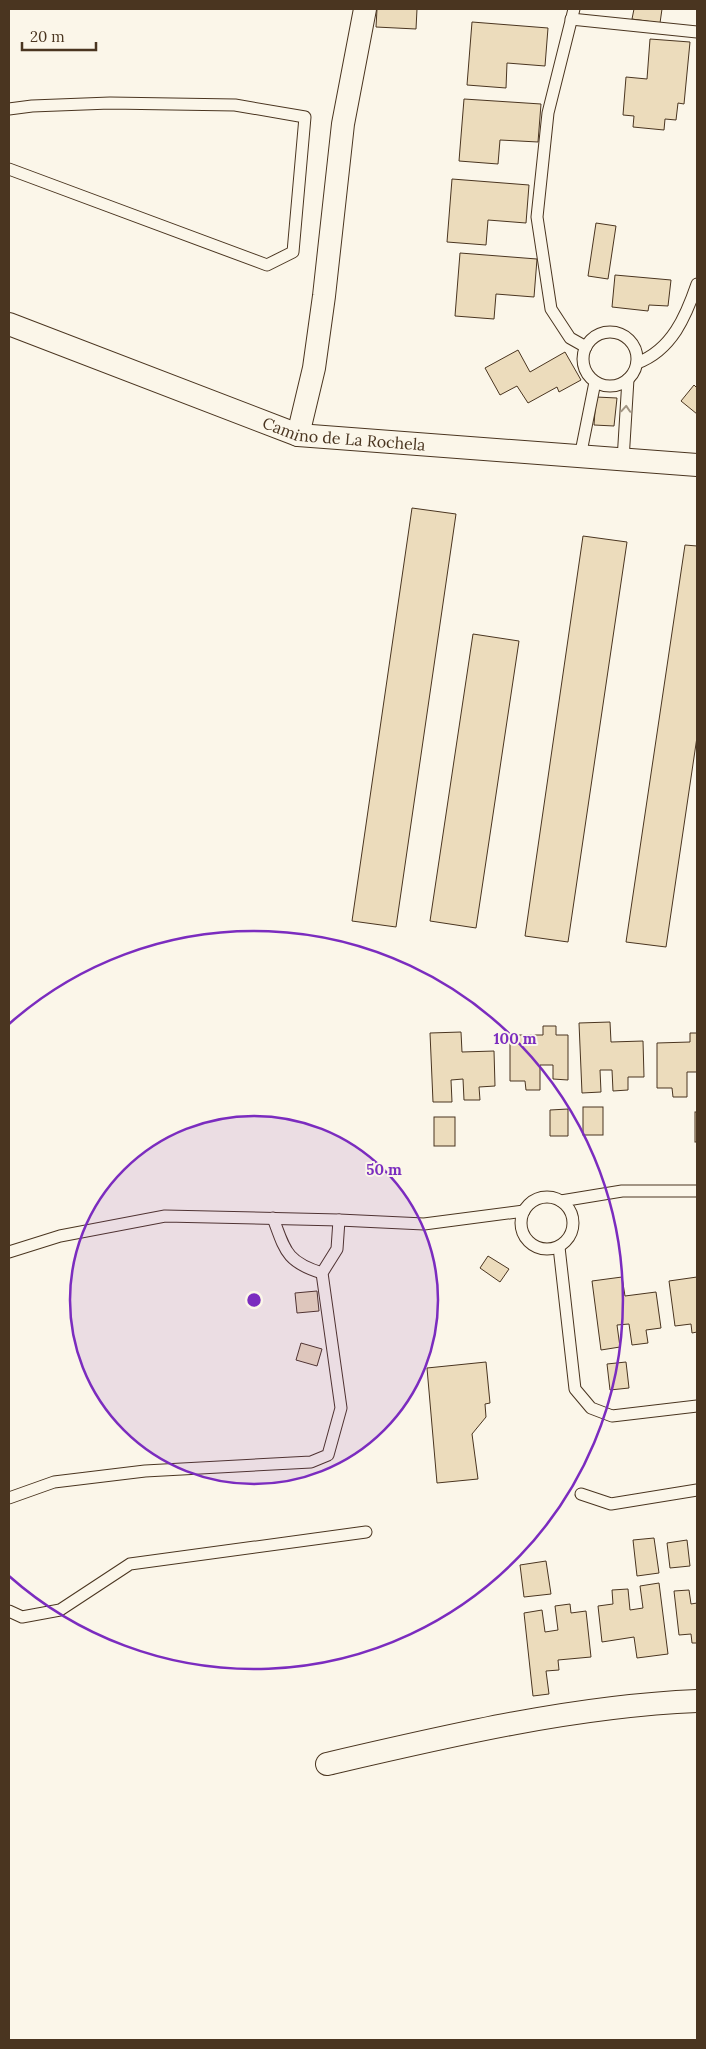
<svg xmlns="http://www.w3.org/2000/svg" width="706" height="2049" viewBox="0 0 706 2049" font-family="Lora,serif">
<style>
.building{fill:#ecdcbc;stroke:#4a3520}
.lines{fill:none;stroke-linecap:round;stroke-linejoin:round}
.lane-casing{stroke:#4a3520;stroke-width:13}
.street-casing{stroke:#4a3520;stroke-width:24}
.lane{stroke:#fbf6e9;stroke-width:11}
.street{stroke:#fbf6e9;stroke-width:22}
.oneway{stroke:#a29684}
.ring{fill:none;stroke:#7b2cbf;stroke-width:2.5}
.labels{text-anchor:middle;stroke-width:4;stroke-linejoin:round;paint-order:stroke}
.street-label{font-size:16px;fill:#4a3520;stroke:#fbf6e9}
.centre{fill:#7b2cbf;stroke:#fbf6e9;stroke-width:2.5}
.ring-label{font-size:15px;text-anchor:middle;font-weight:bold;fill:#7b2cbf;stroke:#fbf6e9;stroke-width:4;stroke-linejoin:round;paint-order:stroke}
</style>
<rect width="100%" height="100%" fill="#fbf6e9"/>
<g class="building">
<path d="M377,9H417L416,29L376,27Z"/>
<path d="M634,9H662L660,23L632,19Z"/>
<path d="M472,22L548,28L545,66L507,63L506,88L467,85Z"/>
<path d="M650,39L690,42L684,104L678,103L676,120L665,119L664,130L633,127L634,116L623,115L626,77L647,79Z"/>
<path d="M464,99L541,104L538,142L500,140L498,164L459,161Z"/>
<path d="M452,179L529,185L526,223L488,220L486,245L447,242Z"/>
<path d="M596,223L616,226L608,279L588,276Z"/>
<path d="M460,253L537,259L534,297L496,294L494,319L455,316Z"/>
<path d="M615,275L671,280L668,306L649,305L648,311L612,307Z"/>
<path d="M518,350L530,372L565,352L581,380L559,392L557,387L528,403L517,386L500,395L485,368Z"/>
<path d="M694,385L697,388V414L681,401Z"/>
<path d="M596,397L617,398L614,426L594,425Z"/>
<path d="M412,508L456,514L396,927L352,921Z"/>
<path d="M583,536L627,542L568,942L525,936Z"/>
<path d="M685,545L697,546V737L666,947L626,942Z"/>
<path d="M473,634L519,641L476,928L430,921Z"/>
<path d="M610,1022L611,1042L643,1041L644,1077H628V1090L613,1091L612,1070H600L601,1092L582,1093L579,1023Z"/>
<path d="M543,1026H556V1035H568V1080L553,1079V1065H540V1090H526L525,1081H510V1035H543Z"/>
<path d="M461,1032L462,1052L494,1051L495,1086L479,1087L480,1100H464L463,1079L451,1080L452,1102H433L430,1033Z"/>
<path d="M690,1033H697V1072H687V1097H673L672,1088H657V1043L690,1042Z"/>
<rect x="583" y="1107" width="20" height="28"/>
<path d="M568,1109V1136H550V1110Z"/>
<rect x="695" y="1112" width="2" height="30"/>
<rect x="434" y="1117" width="21" height="29"/>
<path d="M488,1256L509,1269L500,1282L480,1268Z"/>
<path d="M622,1277L625,1296L656,1292L661,1328L646,1330L648,1343L632,1345L629,1324L617,1325L620,1347L601,1350L592,1281Z"/>
<path d="M697,1277V1332L692,1333L691,1324L675,1326L669,1281Z"/>
<path d="M317,1291L319,1311L297,1313L295,1293Z"/>
<path d="M301,1343L322,1349L317,1366L296,1360Z"/>
<path d="M486,1362L490,1403L485,1404L486,1417L472,1434L478,1479L437,1483L427,1368Z"/>
<path d="M626,1362L629,1388L610,1390L607,1364Z"/>
<path d="M654,1538L659,1573L637,1576L633,1540Z"/>
<path d="M687,1540L690,1566L670,1568L667,1543Z"/>
<path d="M546,1561L551,1594L524,1597L520,1565Z"/>
<path d="M659,1583L668,1654L637,1658L634,1637L602,1642L598,1606L613,1604L612,1590L628,1589L630,1610L643,1608L640,1586Z"/>
<path d="M689,1590L691,1604L697,1603V1643H692L691,1634L679,1635L674,1591Z"/>
<path d="M570,1604L571,1613L586,1611L591,1657L558,1660L559,1670L546,1671L549,1694L533,1696L524,1613L542,1610L545,1632L558,1630L555,1606Z"/>
</g>
<g class="lines">
<defs>
<g id="lane">
<path d="M574,9L548,113L537,217L551,309L570,338L586,347"/>
<path d="M571,19L697,32"/>
<path d="M9,109L32,106L110,103L235,105L305,117L293,252L267,265L9,169"/>
<circle cx="610" cy="359" r="27"/>
<path d="M637,363C672,350 686,316 697,284"/>
<path d="M580,457L595,382"/>
<path d="M623,460L628,379"/>
<circle cx="547" cy="1223" r="26"/>
<path d="M561,1201L622,1191H697"/>
<path d="M273,1218C285,1250 286,1262 322,1273"/>
<path d="M559,1247L575,1389L591,1408L612,1416L697,1406"/>
<path d="M9,1252L60,1236L165,1216L339,1220L424,1224L524,1211"/>
<path d="M581,1494L611,1504L697,1490"/>
<path d="M9,1498L54,1482L145,1471L311,1462L328,1455L341,1408L322,1273L337,1249L339,1220"/>
<path d="M9,1611L22,1617L60,1610L130,1564L366,1532"/>
</g>
<g id="street">
<path id="s1" d="M9,324L298,435L697,465"/>
<path d="M298,435L314,368L324,296L343,124L365,9"/>
<path d="M327,1764C447,1736 574,1706 697,1701"/>
</g>
</defs>
<use href="#lane" class="lane-casing"/>
<use href="#street" class="street-casing"/>
<use href="#lane" class="lane"/>
<use href="#street" class="street"/>
</g>
<defs><path id="oneway-chevron" d="M-2-3.5L2.5 0L-2 3.5" fill="none" stroke-width="1.6" stroke-linecap="round" stroke-linejoin="round" transform="scale(1.25)"/></defs>
<use class="oneway" href="#oneway-chevron" transform="translate(626 409) rotate(-86)"/>
<circle cx="254" cy="1300" r="184" fill="#7b2cbf" fill-opacity=".12"/>
<g class="ring">
<circle cx="254" cy="1300" r="184"/>
<path d="M9 1024A369 369 0 1 1 9 1576"/>
</g>
<g class="labels">
<g class="street-label">
<text dy="6" stroke="none"><textPath href="#s1" startOffset="355">Camino de La Rochela</textPath></text>
</g>
</g>
<circle cx="254" cy="1300" r="8" class="centre"/>
<g class="ring-label">
<text x="515" y="1044">100 m</text>
<text x="384" y="1175">50 m</text>
</g>
<rect width="706" height="2049" fill="none" stroke="#4a3520" stroke-width="20"/>
<path d="M22 42v8h74v-8" fill="none" stroke="#4a3520" stroke-width="2.5"/>
<text x="30" y="42" font-size="15" fill="#4a3520" stroke="#fbf6e9" stroke-width="4" paint-order="stroke">20 m</text>
</svg>
